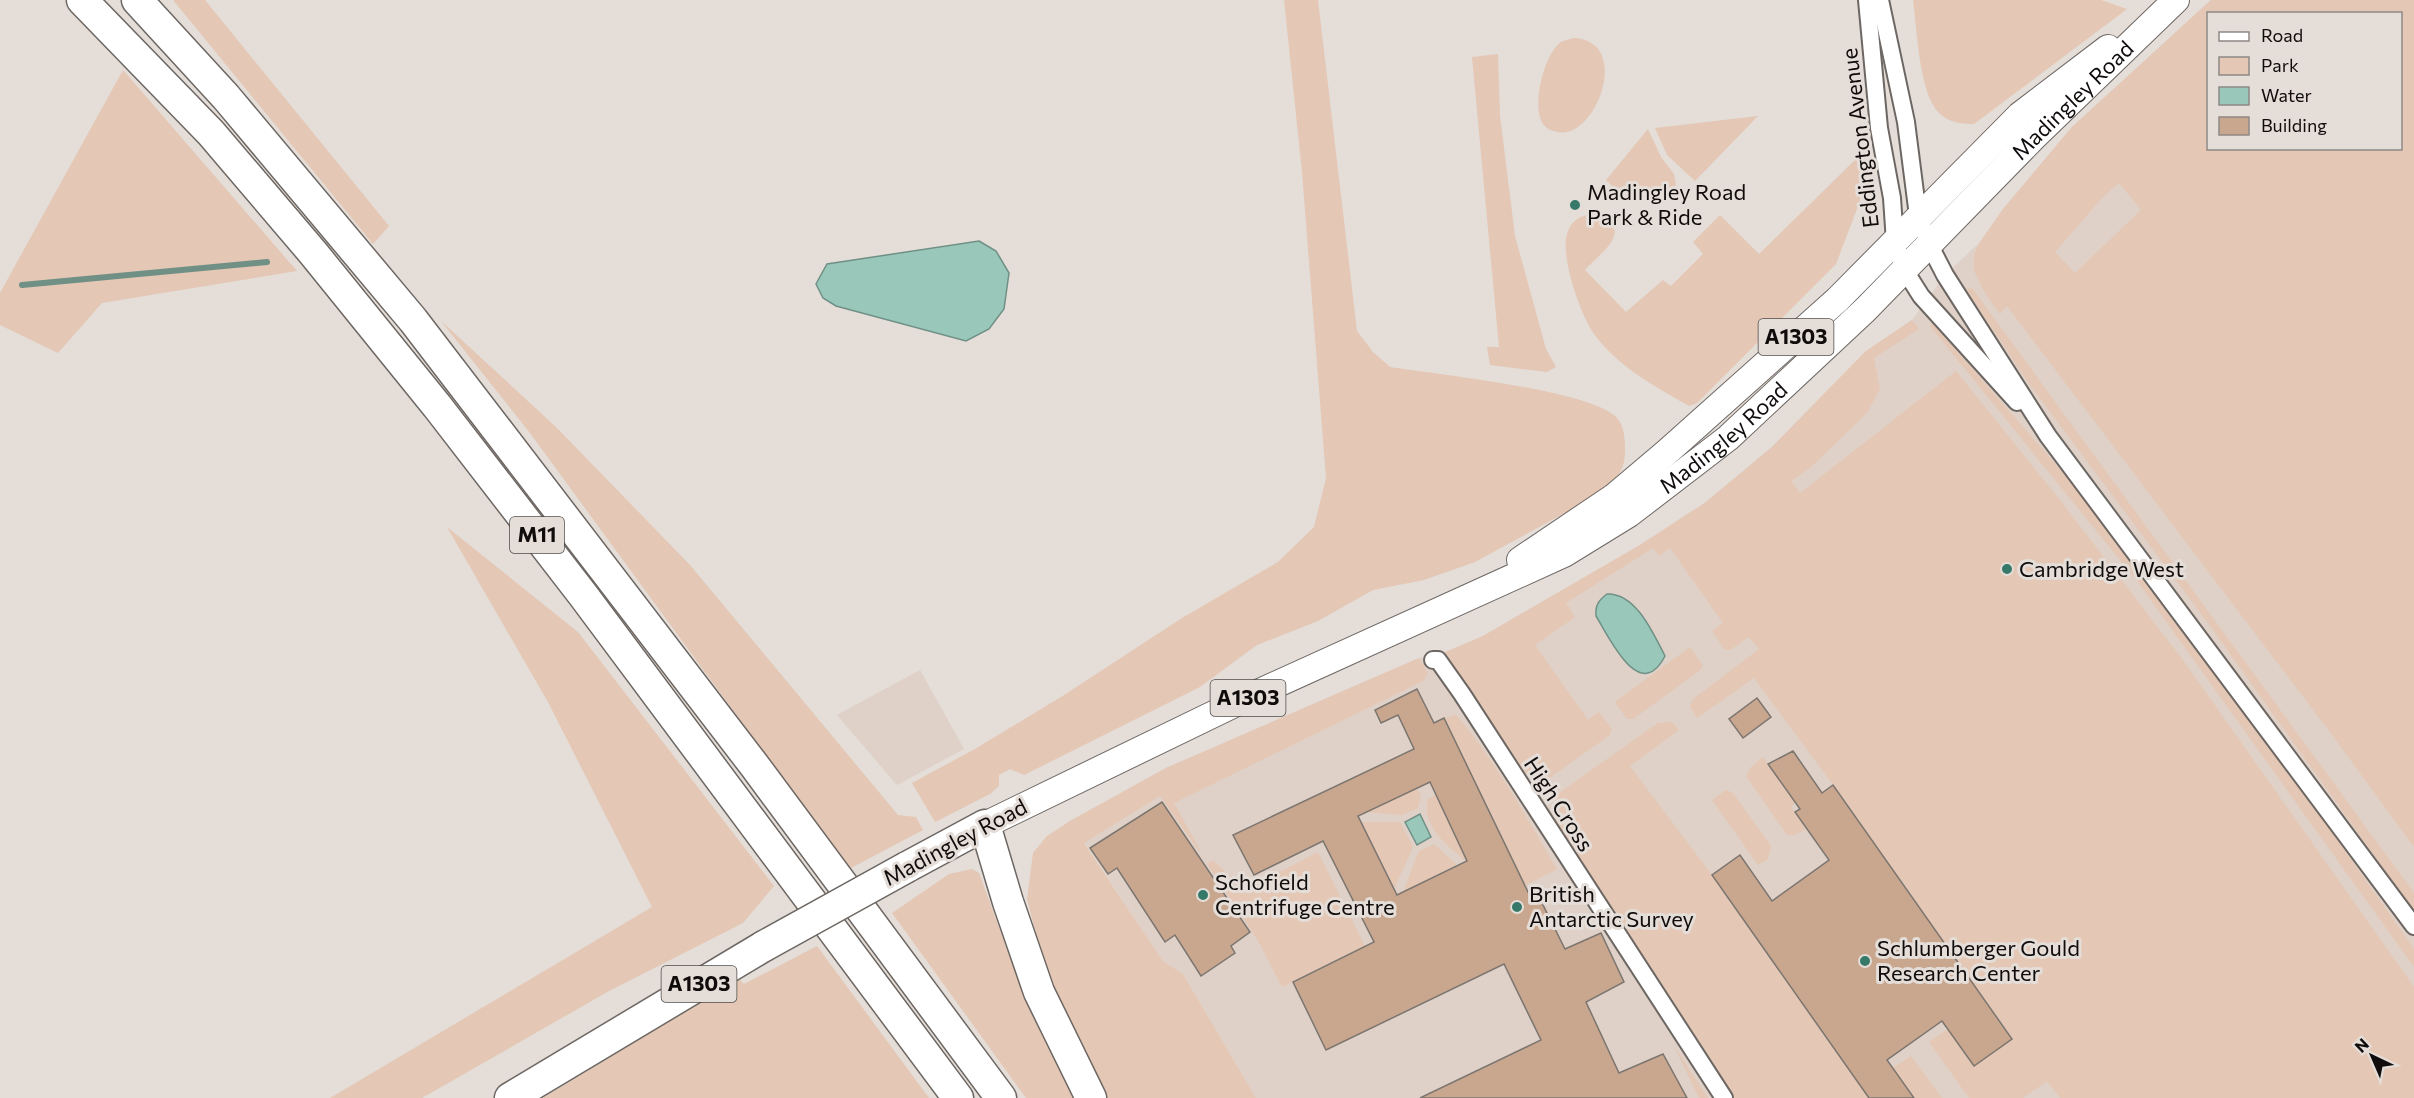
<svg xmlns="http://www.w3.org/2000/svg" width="2414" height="1098" viewBox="0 0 2414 1098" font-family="Commissioner,sans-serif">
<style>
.built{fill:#dfd1c7;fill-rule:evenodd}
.green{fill:#e4c7b4;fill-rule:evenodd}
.water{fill:#99c8bb;stroke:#709086;stroke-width:1.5}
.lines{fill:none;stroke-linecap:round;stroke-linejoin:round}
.stream{stroke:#709086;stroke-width:6}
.building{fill:#c9a68e;stroke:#7b7570;stroke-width:1.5;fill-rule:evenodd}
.street-casing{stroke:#6d6763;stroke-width:20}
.primary-casing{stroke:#6d6763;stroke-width:28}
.highway-casing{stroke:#6d6763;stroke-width:33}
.street{stroke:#fff;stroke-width:16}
.primary{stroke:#fff;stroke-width:26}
.highway{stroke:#fff;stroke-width:30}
.highway-bridge-casing{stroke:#6d6763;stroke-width:33;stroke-linecap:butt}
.highway-bridge{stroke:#fff;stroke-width:30}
.poi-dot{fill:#377969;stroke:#e4ddd8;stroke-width:2}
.labels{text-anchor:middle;stroke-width:6;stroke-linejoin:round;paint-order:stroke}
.shield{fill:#e4ddd8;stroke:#4f4b48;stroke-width:1.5}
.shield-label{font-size:21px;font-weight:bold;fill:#0f0c0b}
.street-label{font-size:22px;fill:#0f0c0b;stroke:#e4ddd8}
.poi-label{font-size:22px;fill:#0f0c0b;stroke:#e4ddd8;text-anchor:start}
</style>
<rect width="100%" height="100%" fill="#e4ddd8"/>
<g class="built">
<path d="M2211,0H2414V1098H1256L1183,974L1163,961L1070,821L1166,768L1419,658L1443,653L1483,636L1640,545L1706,502L1772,447L1866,351L1912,320L1945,275L1980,242L2003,209L2072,127ZM2208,14H2400V148H2208Z"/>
<path d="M920,670L964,749L897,785L837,715Z"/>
</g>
<g class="green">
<path d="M173,0H205L389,226L373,244Z"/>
<path d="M1284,0H1318L1357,331L1373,352L1390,367C1433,374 1592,390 1617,418C1624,425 1625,439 1625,448C1626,472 1614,483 1596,496L1475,562L1424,580L1373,590L1318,621L1257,645L1200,687L1024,775L1010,769L999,775V786L990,794L935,822L912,783L975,749L1061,697L1182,618L1278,562L1314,527L1326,478L1302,172Z"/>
<path d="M1913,0H2101L2127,9L1974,124C1961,124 1948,122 1939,113C1919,93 1917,29 1913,0Z"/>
<path d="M2211,0H2414V847L2335,739L2007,306L2000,314L1986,295L1974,271V254L1980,242L2003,209L2072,127ZM2208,14H2400V148H2208ZM2119,183L2141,210L2075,273L2055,252L2103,197Z"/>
<path d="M1574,38C1633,41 1596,140 1558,132C1551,131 1547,129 1543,124C1531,106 1544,54 1561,42C1565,40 1570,39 1574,38Z"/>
<path d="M1498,54L1500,116L1515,236L1546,349L1556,367L1547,372L1490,365L1487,347H1499L1472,57Z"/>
<path d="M123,70L297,271L102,303L58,353L0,325V293Z"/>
<path d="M1758,116L1695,181L1667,155L1655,128Z"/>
<path d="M1648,129L1661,157L1674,174L1676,185L1656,202H1628L1606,180Z"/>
<path d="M1859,156L1860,201L1836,264L1697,403L1689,406C1656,387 1622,369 1597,338C1581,318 1563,264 1566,239C1570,210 1601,208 1615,231C1614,246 1594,259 1585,270L1626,312L1663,280L1671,286L1703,254L1693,242L1720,215L1759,254Z"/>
<path d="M1972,288L2414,893V911L2210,626L2027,381L1966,289Z"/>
<path d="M1912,320L1919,329L1874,358L1880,389L1867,413L1810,468L1791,481L1800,493L1956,371L2060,500L2183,660L2414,987V1098H2060L2047,1081L2023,1098H1969L1929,1042L1948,1029L1974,1066L2012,1039L1833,785L1754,678L1697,718L1690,707L1693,699L1759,649L1749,637L1730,650L1724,649L1712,631L1723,623L1670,548L1659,556L1653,548L1566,603L1575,617L1535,645L1588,720L1599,712L1612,729L1610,735L1548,779L1523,774L1453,669L1443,653L1483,636L1640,545L1706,502L1772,447L1866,351Z"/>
<path d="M441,321L556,427L690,565L898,815L916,817L923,830L849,869L530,433Z"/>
<path d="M1933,324L2053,461L2172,605L2414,949V967L2137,581L1930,326Z"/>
<path d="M447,527L578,632L774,886L743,923L609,991L422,1098H330L652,907L548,702Z"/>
<path d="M1690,647L1703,666L1699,671L1633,719H1627L1615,702Z"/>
<path d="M1419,658L1428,674L1423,681L1174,803L1200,850L1199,851L1160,796L1084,843L1163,961L1183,974L1256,1098H1104L1045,969L1027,899L1033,853L1047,836L1070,821L1166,768Z"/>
<path d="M1456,715C1494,758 1528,820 1557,869L1525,886L1444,718Z"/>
<path d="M1672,722L1679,730L1630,766L1712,875L1869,1098H1731L1552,822L1551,815L1556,795L1658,723Z"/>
<path d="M1763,757L1796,802L1791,807L1806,829L1795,835H1787L1746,776L1751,767Z"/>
<path d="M1417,788L1421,796L1418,808L1403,815L1366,812Z"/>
<path d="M1726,790L1733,793L1771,846L1768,859L1758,865L1712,800Z"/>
<path d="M1436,795L1467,862C1448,846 1421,826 1428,799Z"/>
<path d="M1361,822H1400L1413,847L1394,889Z"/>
<path d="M1434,844L1457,865L1403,892L1419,851Z"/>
<path d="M1318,852L1365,946L1282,987L1257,939L1207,864L1213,860L1245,890Z"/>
<path d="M972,869L979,873L1007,949L1012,950L1075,1098H1026L892,913L949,874Z"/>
<path d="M817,946L929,1098H543L640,1039L734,974L744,984Z"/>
<path d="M1674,1046L1708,1098H1699Z"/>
<path d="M1911,1056L1942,1098H1914L1893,1068Z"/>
</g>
<g class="water">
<path d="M979,241L996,251L1009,273L1004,309L989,329L966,341L836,306L823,298L816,284L827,264Z"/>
<path d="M1607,594C1636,593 1653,633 1665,656C1640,705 1609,637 1596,616C1595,605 1599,600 1607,594Z"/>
<path d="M1420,814L1431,837L1417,845L1405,822Z"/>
</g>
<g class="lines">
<path class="stream" d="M22,285L267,262"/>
</g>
<g class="building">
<path d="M1417,689L1434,723L1444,718L1529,894L1536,891L1565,949L1601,933L1624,982L1586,1002L1619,1073L1663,1054L1687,1098H1420L1541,1040L1504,964L1326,1050L1293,982L1374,942L1323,841L1254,875L1233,835L1414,749L1398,715L1381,723L1375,710ZM1430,782L1467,861L1397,895L1358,816Z"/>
<path d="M1757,698L1771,717L1743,738L1729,719Z"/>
<path d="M1793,751L1822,793L1833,785L2012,1039L1974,1066L1942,1021L1887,1060L1914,1098H1869L1712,875L1740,855L1772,901L1829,860L1795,812L1800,809L1768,764Z"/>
<path d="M1162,802L1250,932L1231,946L1235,953L1201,976L1175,935L1165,942L1117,868L1108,874L1090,848Z"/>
</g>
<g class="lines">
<defs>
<g id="street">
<path d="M1867,0L1879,128L1892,198L1895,242L1904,269L1921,296L2017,402"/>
<path d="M1880,0L1906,122L1918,216L1929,244L1945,275L2048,436L2414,926"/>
<path d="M1433,660H1438L1462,694L1724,1098"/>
</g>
<g id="primary">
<path d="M1520,560L1615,496L1667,452L1837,300L2020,115L2108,48"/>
<path id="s1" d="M985,825L1253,695L1564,554L1629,514L1728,438L1865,310L2033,138L2176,0"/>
</g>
<g id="highway">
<path d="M82,0L211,133L314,254L437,406L583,595L958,1098"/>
<path d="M137,0L226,97L413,320L754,765L1001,1098"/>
<path d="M907,867L985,825L1008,902L1039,992L1091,1098"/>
<path d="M510,1098L764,946"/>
</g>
</defs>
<use href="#street" class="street-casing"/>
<use href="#primary" class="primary-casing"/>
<use href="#highway" class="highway-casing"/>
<use href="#street" class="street"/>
<use href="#primary" class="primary"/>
<use href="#highway" class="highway"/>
<defs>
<path id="highway-bridge" d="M764,946L907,867"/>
</defs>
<use href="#highway-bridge" class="highway-bridge-casing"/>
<use href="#highway-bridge" class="highway-bridge"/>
</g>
<g class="poi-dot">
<circle cx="1575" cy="205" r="6"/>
<circle cx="2007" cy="569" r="6"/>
<circle cx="1203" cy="895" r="6"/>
<circle cx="1517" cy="907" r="6"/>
<circle cx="1865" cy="961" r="6"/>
</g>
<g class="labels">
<g class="shield">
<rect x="1758.5" y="319" width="75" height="36" rx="4.5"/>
<rect x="510" y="517" width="54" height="36" rx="4.5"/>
<rect x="1210.5" y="680" width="75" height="36" rx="4.5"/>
<rect x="661.5" y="966" width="75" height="36" rx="4.5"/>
</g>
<g class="shield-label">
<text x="1796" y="344">A1303</text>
<text x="537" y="542">M11</text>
<text x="1248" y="705">A1303</text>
<text x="699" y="991">A1303</text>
</g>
<g class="street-label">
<text dy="8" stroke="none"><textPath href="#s1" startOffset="1323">Madingley Road</textPath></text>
<text transform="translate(1860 138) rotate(-97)" y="8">Eddington Avenue</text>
<text dy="8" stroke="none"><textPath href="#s1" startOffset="837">Madingley Road</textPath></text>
<text transform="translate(1559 804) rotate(57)" y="8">High Cross</text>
<text transform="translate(955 842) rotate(-28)" y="8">Madingley Road</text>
</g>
<g class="poi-label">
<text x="1587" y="200">Madingley Road<tspan x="1587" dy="25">Park &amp; Ride</tspan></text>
<text x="2019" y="577">Cambridge West</text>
<text x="1215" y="890">Schofield<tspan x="1215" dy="25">Centrifuge Centre</tspan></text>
<text x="1529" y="902">British<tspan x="1529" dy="25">Antarctic Survey</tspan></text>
<text x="1877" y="956">Schlumberger Gould<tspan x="1877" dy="25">Research Center</tspan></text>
</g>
</g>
<rect x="2207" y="12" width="195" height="138" fill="#e4ddd8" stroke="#8f8986" stroke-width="1.5"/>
<rect x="2219" y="32" width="30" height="9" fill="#ffffff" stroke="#8f8986" stroke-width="1.5"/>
<text x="2261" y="42" font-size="18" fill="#0f0c0b">Road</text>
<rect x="2219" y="57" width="30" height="18" fill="#e4c7b4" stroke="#8f8986" stroke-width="1.5"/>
<text x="2261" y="72" font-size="18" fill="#0f0c0b">Park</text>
<rect x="2219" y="87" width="30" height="18" fill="#99c8bb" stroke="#8f8986" stroke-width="1.5"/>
<text x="2261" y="102" font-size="18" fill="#0f0c0b">Water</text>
<rect x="2219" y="117" width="30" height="18" fill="#c9a68e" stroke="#8f8986" stroke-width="1.5"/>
<text x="2261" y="132" font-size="18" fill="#0f0c0b">Building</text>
<g transform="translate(2372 1056) rotate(316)" stroke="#e4ddd8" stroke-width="4.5" paint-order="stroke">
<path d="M0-4.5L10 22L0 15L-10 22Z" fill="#0f0c0b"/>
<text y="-9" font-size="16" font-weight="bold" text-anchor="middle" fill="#0f0c0b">N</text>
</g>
</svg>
